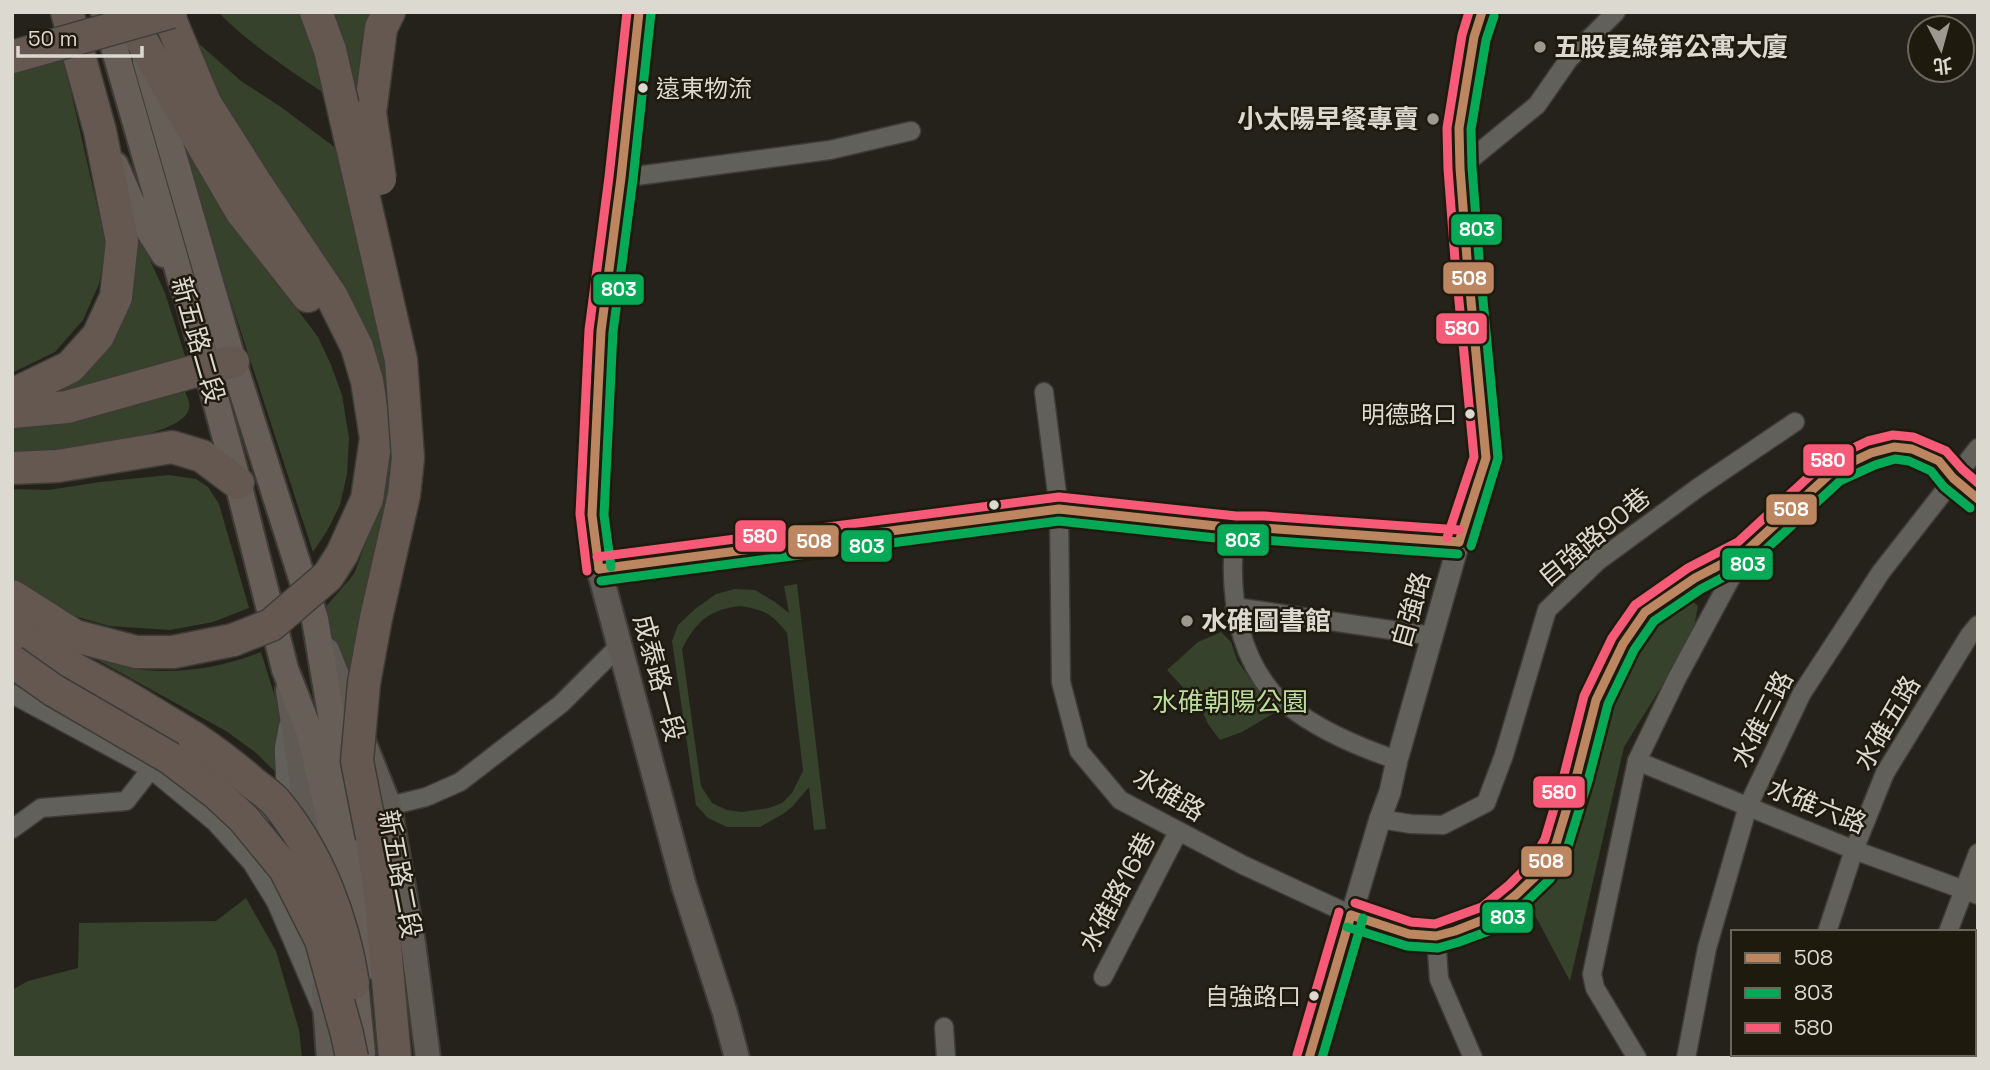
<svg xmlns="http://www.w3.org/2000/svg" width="1990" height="1070" viewBox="0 0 1990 1070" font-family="'Space Grotesk','Noto Sans TC',sans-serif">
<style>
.green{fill:#36422b;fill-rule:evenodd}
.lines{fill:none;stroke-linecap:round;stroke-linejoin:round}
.minor-casing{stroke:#3f3c37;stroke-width:21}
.tertiary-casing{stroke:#3f3c37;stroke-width:24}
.secondary-casing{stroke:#3f3c37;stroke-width:28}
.primary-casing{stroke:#3f3c37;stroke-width:30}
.motorway-casing{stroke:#3f3c37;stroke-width:35}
.minor{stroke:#62605b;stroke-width:18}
.tertiary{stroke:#62605b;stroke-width:21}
.secondary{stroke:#605a54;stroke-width:24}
.primary{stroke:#665e57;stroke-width:26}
.motorway{stroke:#645851;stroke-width:32}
.motorway-bridge-casing{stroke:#3f3c37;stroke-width:35;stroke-linecap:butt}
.motorway-bridge{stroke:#645851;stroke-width:32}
.bus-1-casing{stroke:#1f1a0e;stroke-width:14}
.bus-2-casing{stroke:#1f1a0e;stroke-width:14}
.bus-3-casing{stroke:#1f1a0e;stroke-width:14}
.bus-1{stroke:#bb8660;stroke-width:9}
.bus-2{stroke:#06aa56;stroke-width:9}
.bus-3{stroke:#f75a77;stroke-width:9}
.poi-dot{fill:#9c9991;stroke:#1f1a0e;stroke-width:2.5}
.bus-dot{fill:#dcd9d1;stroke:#1f1a0e;stroke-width:2.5}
.labels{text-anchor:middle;stroke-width:5;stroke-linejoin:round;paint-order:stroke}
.bus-label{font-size:24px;fill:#dcd9d1;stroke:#1f1a0e;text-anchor:end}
.poi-label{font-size:26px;font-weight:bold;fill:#dcd9d1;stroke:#1f1a0e;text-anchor:start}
.street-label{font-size:26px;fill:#dcd9d1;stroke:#1f1a0e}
.park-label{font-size:26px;fill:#bbdd9e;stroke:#1f1a0e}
.line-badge{stroke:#1f1a0e;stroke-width:2.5}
.badge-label{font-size:19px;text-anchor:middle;font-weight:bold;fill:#fff}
</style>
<rect width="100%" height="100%" fill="#25221b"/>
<g class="green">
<path d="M218,12H370C356,45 359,82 360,117C313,85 258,53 218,12Z"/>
<path d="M187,33L241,81L281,107L337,149L363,246L401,431L357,699L323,610L354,574L374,521L385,425Z"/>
<path d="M63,57L106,245L99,284L83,320L55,352L12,373V73Z"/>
<path d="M174,127L250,246L318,337L331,365L342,395L349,438L347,474L340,505L327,531L313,552Z"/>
<path d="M119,192L165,293L187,362L45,398L114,336Z"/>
<path d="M183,388C186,394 191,403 189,409C181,441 41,453 12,451V427L110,412Z"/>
<path d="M169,475L196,479L208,487L219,504L249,608L213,622L170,630L109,626L64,613L12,579V489L48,490L100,482Z"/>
<path d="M797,584L826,829L814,830L809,787L793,806L783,814L760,827H727L708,818L696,805L672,641L678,625L695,609L716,594L735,589L755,590L775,602L789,613L784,586ZM741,606C765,610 772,614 787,633L803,771L792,793L782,803L769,808L742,812L727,810L712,803L701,786L682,649C696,621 710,609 741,606Z"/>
<path d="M1679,590L1698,606L1692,637L1624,747L1570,981L1528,902L1566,859L1602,711L1630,650L1654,614Z"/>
<path d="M1221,632L1231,642L1237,660L1274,713L1242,732L1220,740L1208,724L1200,706L1167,670L1198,642Z"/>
<path d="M261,652L275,697L297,793L255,752L226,731L94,658C108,662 122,666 137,669C177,675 224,667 261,652Z"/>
<path d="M246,898L276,951L299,1030L302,1058H12V990L28,981L78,968L79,923L216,921Z"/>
</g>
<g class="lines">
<defs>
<g id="minor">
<path d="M1460,168L1537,105L1569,59L1616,12"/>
<path d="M621,178L830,150L911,131"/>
<path d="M1044,392L1059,509L1061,682L1079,751L1120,800L1243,865L1351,915L1409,934L1436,936L1455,931L1488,918L1541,871L1556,844L1576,778L1596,700L1623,644L1645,612L1695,578L1745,552L1833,471L1871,453L1894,447L1912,449L1939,461L1953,478L1978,499"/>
<path d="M1235,528C1229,584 1234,646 1271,691C1275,697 1282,701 1287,705C1320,731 1358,747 1397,760"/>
<path d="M599,569L1059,509L1235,528H1263L1459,542"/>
<path d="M1235,607L1432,636"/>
<path d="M12,694L151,769L215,822L252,863L276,902L322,1009"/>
<path d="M1637,761L1854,850L1978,895"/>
<path d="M389,806L426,797L460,782L561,704L620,645"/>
<path d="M1380,819L1411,824L1443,825L1486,803L1504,755L1547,610L1598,561L1699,487L1795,422"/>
<path d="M239,822C252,818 270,814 278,803C290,787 283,766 284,748C285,741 287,733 288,726"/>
<path d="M12,829L41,808L126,801L151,769"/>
<path d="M1827,932L1854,850L1885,773L1969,636L1978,625"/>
<path d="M1948,932L1978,853"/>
<path d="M1436,936L1439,979L1473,1058"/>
<path d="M1103,977L1178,832"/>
<path d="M944,1027L946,1058"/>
<path d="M1637,1058L1595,988L1592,974L1637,761L1677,678L1745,552"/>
<path d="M1686,1058L1707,948L1748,806L1802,693L1881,572L1978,448"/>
<path d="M1796,1058V1054"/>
<path d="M1915,1058L1916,1054"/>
</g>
<path id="tertiary" d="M1309,1058L1380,819L1390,792L1397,760L1459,542L1486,458L1467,259L1460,168L1459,128L1474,37L1482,12"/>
<g id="secondary">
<path d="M639,12L621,178L601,331L592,515L599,569L684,886L725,1013L737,1058"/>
<path d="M327,650L389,806L413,943L428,1058"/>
<path d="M288,690L307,816L311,851"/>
<path d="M324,989L329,1058"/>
</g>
<g id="primary">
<path d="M104,12L181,280L190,305L238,483L285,669L310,733L331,824L346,914"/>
<path d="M146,61L233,362L315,619L373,966"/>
<path d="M115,165L131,202L164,254"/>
<path d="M353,962L362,1053"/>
</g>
<g id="motorway">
<path d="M167,12L205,103L257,185L332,297L357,347L367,381L376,438L367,499L342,554"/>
<path d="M139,36L241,211L308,296"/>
<path d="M370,113L381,28L389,12"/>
<path d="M12,395L70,367L98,336L116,297L122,241L100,131L67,12"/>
<path d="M12,412L67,407L206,368L233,362"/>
<path d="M12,468L58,466L172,447L202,456L238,483"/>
<path d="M12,596L75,636L136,652H173L233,640"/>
<path d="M12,629L37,649L123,695L194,738"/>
<path d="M372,837L381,901L395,1058"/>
</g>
</defs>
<use href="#minor" class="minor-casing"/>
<use href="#tertiary" class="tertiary-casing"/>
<use href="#secondary" class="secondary-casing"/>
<use href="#primary" class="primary-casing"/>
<use href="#motorway" class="motorway-casing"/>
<use href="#minor" class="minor"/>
<use href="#tertiary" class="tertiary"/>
<use href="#secondary" class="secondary"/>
<use href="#primary" class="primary"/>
<use href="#motorway" class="motorway"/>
<defs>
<g id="motorway-bridge">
<path d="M316,12L330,50L401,360L408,458L404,495L376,618L364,683L357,761L372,837"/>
<path d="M12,57L171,12"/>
<path d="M370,113L380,179"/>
<path d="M233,640L271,625L328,576L342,554"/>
<path d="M12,661L53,690L170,758L216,793L243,818L285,869L321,940L347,1034L352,1058"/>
<path d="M194,738C215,752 235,767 254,784C261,789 269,795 275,801C318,852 343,919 353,983"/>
</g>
</defs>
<use href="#motorway-bridge" class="motorway-bridge-casing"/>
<use href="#motorway-bridge" class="motorway-bridge"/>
<defs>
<g id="bus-1">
<path d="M1459,542L1486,458L1467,259L1460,168L1459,128L1474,37L1482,12"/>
<path d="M599,569L1059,509L1235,528H1263L1459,542"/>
<path d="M599,569L592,515L601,331L621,178L639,12"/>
<path d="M1351,915L1409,934L1436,936L1455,931L1488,918L1517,894L1541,871L1556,844L1576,778L1596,700L1623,644L1645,612L1695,578L1745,552L1833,471L1871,453L1894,447L1912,449L1939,461L1953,478L1978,499"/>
<path d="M1309,1058L1351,915"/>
</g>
<g id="bus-2">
<path d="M1471,546L1498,458L1479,258L1472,167L1471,129L1486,40L1494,16"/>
<path d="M611,567L604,515L613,332L633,179L651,13"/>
<path d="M601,581L1059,521L1234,540H1263L1458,554"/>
<path d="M1347,927L1407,946L1438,948L1459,942L1494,929L1525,903L1550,879L1567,849L1588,781L1608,704L1634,650L1654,621L1701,589L1752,562L1840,481L1875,465L1895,459L1909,461L1931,471L1944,487L1970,508"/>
<path d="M1322,1058L1363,918"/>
</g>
<g id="bus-3">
<path d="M1447,538L1474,457L1455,260L1448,169L1447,128L1462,35L1469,12"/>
<path d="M597,557L1059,497L1236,516H1264L1460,530"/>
<path d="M587,571L580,514L589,330L609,177L627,12"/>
<path d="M1355,903L1411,922L1435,924L1482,907L1509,885L1531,863L1545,839L1564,775L1584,696L1612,638L1635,605L1688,568L1738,542L1826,461L1868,441L1893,435L1913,437L1946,451L1962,469L1978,483"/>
<path d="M1297,1055L1339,912"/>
</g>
</defs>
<use href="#bus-1" class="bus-1-casing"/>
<use href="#bus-2" class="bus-2-casing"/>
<use href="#bus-3" class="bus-3-casing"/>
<use href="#bus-1" class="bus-1"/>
<use href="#bus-2" class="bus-2"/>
<use href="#bus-3" class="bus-3"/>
</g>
<g class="poi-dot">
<circle cx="1540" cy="47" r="7"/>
<circle cx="1433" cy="119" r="7"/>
<circle cx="1187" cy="621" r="7"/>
</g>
<g class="bus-dot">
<circle cx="643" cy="88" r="6"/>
<circle cx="1470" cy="414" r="6"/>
<circle cx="994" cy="505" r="6"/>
<circle cx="1314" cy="996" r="6"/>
</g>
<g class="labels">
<g class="bus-label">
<text x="656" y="97" text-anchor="start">遠東物流</text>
<text x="1457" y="423">明德路口</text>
<text x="1301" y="1005">自強路口</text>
</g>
<g class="poi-label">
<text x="1554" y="56">五股夏綠第公寓大廈</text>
<text x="1419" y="128" text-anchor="end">小太陽早餐專賣</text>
<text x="1201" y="630">水碓圖書館</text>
</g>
<g class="street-label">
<text transform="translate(198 340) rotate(74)" y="9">新五路二段</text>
<text transform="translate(1594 537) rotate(-40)" y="9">自強路90巷</text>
<text transform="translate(1411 610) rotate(-74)" y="9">自強路</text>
<text transform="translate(659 678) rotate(75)" y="9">成泰路一段</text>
<text transform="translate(1762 719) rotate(-63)" y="9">水碓三路</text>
<text transform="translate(1887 723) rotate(-60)" y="9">水碓五路</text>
<text transform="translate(1169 794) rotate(31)" y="9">水碓路</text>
<text transform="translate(1817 806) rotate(22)" y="9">水碓六路</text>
<text transform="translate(400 874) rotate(79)" y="9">新五路二段</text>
<text transform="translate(1117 892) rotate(-62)" y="9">水碓路16巷</text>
</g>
<g class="park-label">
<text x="1230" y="711">水碓朝陽公園</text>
</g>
</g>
<g class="line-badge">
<rect x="1450" y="213" width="53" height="33" rx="7" fill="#06aa56"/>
<rect x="1442" y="261" width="53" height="34" rx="7" fill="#bb8660"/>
<rect x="592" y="273" width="53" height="33" rx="7" fill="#06aa56"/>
<rect x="1435" y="312" width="53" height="33" rx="7" fill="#f75a77"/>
<rect x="1802" y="443" width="53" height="34" rx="7" fill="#f75a77"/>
<rect x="1765" y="493" width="53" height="33" rx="7" fill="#bb8660"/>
<rect x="734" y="519" width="53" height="34" rx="7" fill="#f75a77"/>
<rect x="1216" y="523" width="54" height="34" rx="7" fill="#06aa56"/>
<rect x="787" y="524" width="53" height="34" rx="7" fill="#bb8660"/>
<rect x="840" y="529" width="53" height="34" rx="7" fill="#06aa56"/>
<rect x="1721" y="547" width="53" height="34" rx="7" fill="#06aa56"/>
<rect x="1532" y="775" width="54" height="34" rx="7" fill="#f75a77"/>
<rect x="1520" y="845" width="53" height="33" rx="7" fill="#bb8660"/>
<rect x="1481" y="901" width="53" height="33" rx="7" fill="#06aa56"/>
</g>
<g class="badge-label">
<text x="1477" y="236">803</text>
<text x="1469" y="285">508</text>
<text x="619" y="296">803</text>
<text x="1462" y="335">580</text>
<text x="1828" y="467">580</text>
<text x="1791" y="516">508</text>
<text x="760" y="543">580</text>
<text x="1243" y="547">803</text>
<text x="814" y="548">508</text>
<text x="867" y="553">803</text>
<text x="1748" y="571">803</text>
<text x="1559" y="799">580</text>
<text x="1546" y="868">508</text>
<text x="1508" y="924">803</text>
</g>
<rect width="1990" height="1070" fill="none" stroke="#dcd9d1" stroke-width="28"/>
<rect x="1731" y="930" width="245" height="126" fill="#1f1a0e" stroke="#6b665c" stroke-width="2"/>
<rect x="1745" y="953" width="35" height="10" fill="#bb8660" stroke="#6b665c" stroke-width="2"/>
<text x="1794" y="965" font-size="21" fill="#dcd9d1">508</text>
<rect x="1745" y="988" width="35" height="10" fill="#06aa56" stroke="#6b665c" stroke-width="2"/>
<text x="1794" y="1000" font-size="21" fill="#dcd9d1">803</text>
<rect x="1745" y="1023" width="35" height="10" fill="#f75a77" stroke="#6b665c" stroke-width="2"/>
<text x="1794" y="1035" font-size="21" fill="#dcd9d1">580</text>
<g transform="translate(1941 49) rotate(174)"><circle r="33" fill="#1f1a0e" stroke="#6b665c" stroke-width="2"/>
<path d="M0-5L12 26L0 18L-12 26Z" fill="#9c9991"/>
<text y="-10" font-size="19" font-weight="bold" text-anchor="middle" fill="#dcd9d1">北</text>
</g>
<path d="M18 46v10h124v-10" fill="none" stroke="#dcd9d1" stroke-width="3.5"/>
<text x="28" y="46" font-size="21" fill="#dcd9d1" stroke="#1f1a0e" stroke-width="5" paint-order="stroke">50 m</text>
</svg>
